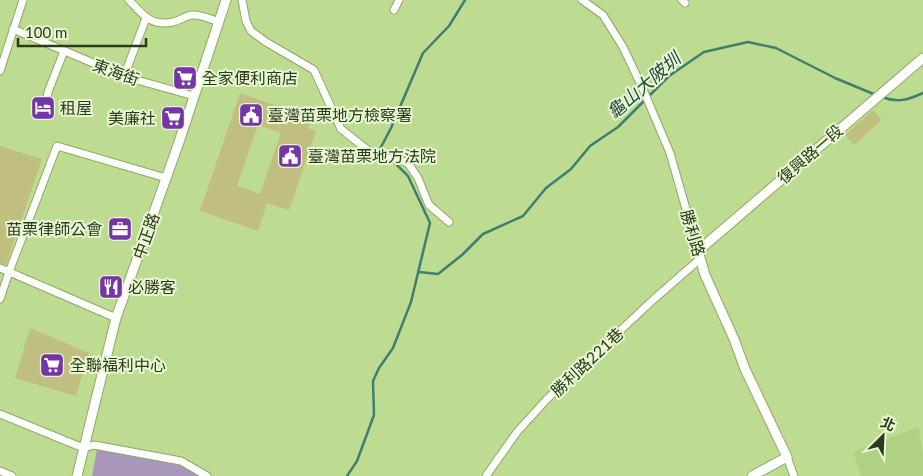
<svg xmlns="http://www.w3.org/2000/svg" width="923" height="476" font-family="Lato,'Noto Sans TC',sans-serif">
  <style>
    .built { fill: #b0d181 }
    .green { fill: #a897ba }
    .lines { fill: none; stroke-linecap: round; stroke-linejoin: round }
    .stream { stroke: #3f7f70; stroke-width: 2.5 }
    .building { fill: #c1bf7f; fill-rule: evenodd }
    .minor-casing { stroke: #8daa62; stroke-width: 9 }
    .tertiary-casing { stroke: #8daa62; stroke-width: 11 }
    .minor { stroke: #fff; stroke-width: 7 }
    .tertiary { stroke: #fff; stroke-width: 9 }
    .labels { text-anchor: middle; stroke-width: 4; stroke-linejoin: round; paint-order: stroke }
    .street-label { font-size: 16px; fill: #2d391b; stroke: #e7f7d2 }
    .poi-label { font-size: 16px; fill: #2d391b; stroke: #e7f7d2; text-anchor: start }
    .water-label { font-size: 18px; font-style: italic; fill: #234b47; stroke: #e7f7d2 }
  </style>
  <rect width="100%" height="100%" fill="#bddc92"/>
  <path class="built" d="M 918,427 L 923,454 L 923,476 L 861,476 L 853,452 Z"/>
  <path class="green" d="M 97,450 L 172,460 L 204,476 L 92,476 Z"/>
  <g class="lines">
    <path class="stream" d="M 882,97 C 897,103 908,100 923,93
      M 387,156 L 380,149 L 391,128 L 423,53 L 449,26 L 465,0
      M 419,272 L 438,274 L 462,255 L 483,234 L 523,216 L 546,188 L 571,169 L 590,146 L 618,127 L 669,76 L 704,52 L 748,42 L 776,48 L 835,78 L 876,95
      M 347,476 L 357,461 L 374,415 L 373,381 L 379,368 L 393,348 L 411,302 L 430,223 L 408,176 L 393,161"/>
  </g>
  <path class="building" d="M 240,93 L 311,118 L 308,128 L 316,131 L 289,210 L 267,203 L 258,231 L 200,211 ZM 258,125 L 281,133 L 260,194 L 237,186 Z
    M 873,110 L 882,120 L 854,145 L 845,135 Z
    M 0,146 L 42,159 L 6,265 L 0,263 Z
    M 30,328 L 89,353 L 76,396 L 15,378 Z"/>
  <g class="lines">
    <defs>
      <path id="minor" d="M 129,0 C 142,14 151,27 173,22 C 179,21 185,16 192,15 C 201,14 210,19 219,22
        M 242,0 L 246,21 L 251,31 L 266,42 L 314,70 L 341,129 L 374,155 L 382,158 L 397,159 L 408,163 L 418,178 L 429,205 L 449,222
        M 582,0 L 603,15 L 623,47 L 642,87 L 670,153 L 698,251
        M 682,0 L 685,3
        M 394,10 L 399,0
        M 13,29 L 126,77 L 194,96
        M 0,71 L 23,0
        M 126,77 L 126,71 L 146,18
        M 45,109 L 48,92 L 64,51
        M 0,268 L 116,318
        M 0,299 L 9,272 L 57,146 L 166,178
        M 0,414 L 76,445 L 84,448 L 94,445 L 181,461 L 207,476
        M 787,457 L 794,476
        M 0,471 L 12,476
        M 486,476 L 517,432 L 547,399 L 654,299 L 700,259"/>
      <path id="tertiary" d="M 77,476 L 116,318 L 178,145 L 226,0
        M 752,476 L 787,457 L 745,369 L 734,339 L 705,275 L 698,251 L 923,58"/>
    </defs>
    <use href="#minor" class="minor-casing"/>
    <use href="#tertiary" class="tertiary-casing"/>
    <use href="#minor" class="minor"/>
    <use href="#tertiary" class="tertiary"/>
  </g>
  <defs>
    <symbol id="supermarket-square" viewBox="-11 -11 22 22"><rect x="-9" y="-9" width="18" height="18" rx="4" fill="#7634a9" stroke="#e7f7d2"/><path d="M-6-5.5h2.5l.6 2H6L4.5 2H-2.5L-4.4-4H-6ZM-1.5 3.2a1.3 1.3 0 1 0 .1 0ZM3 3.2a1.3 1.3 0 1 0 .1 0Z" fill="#fff"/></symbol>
    <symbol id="hotel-square" viewBox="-11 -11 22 22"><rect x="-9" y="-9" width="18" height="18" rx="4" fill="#7634a9" stroke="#e7f7d2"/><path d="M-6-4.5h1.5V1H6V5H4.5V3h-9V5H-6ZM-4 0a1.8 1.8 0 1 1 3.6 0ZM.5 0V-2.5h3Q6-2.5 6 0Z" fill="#fff"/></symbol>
    <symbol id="civic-square" viewBox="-11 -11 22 22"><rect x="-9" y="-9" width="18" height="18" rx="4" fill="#7634a9" stroke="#e7f7d2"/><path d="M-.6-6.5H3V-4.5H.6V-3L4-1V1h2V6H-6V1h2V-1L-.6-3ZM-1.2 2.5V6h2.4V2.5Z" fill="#fff"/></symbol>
    <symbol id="office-square" viewBox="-11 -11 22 22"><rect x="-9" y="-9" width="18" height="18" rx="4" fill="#7634a9" stroke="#e7f7d2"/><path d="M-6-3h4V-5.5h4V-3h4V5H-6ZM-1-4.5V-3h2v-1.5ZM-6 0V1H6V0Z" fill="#fff"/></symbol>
    <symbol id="restaurant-square" viewBox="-11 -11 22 22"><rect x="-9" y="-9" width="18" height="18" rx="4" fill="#7634a9" stroke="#e7f7d2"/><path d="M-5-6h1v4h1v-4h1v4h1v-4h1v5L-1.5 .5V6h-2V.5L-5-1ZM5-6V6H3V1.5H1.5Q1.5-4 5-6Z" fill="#fff"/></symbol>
  </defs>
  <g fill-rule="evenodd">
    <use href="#supermarket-square" x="171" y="64" width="28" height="28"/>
    <use href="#hotel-square" x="29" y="94" width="28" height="28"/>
    <use href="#civic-square" x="237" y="101" width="28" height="28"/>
    <use href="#supermarket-square" x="159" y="104" width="28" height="28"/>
    <use href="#civic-square" x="276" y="142" width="28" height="28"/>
    <use href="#office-square" x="106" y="215" width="28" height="28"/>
    <use href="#restaurant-square" x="97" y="273" width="28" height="28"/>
    <use href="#supermarket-square" x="38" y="351" width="28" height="28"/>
  </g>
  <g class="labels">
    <g class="street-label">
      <text transform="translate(116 72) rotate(20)" y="6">東海街</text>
      <text transform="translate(810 154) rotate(-41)" y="6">復興路一段</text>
      <text transform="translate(693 233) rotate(74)" y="6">勝利路</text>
      <text transform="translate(146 236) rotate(-70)" y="6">中正路</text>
      <text transform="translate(587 362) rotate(-43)" y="6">勝利路221巷</text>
    </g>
    <g class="poi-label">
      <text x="202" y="84">全家便利商店</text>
      <text x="60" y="114">租屋</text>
      <text x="268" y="121">臺灣苗栗地方檢察署</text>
      <text x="156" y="124" text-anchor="end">美廉社</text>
      <text x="308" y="162">臺灣苗栗地方法院</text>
      <text x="102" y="235" text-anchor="end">苗栗律師公會</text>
      <text x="128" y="293">必勝客</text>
      <text x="70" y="371">全聯福利中心</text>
    </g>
    <g class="water-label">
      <text transform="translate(644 86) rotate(-41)" y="6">龜山大陂圳</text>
    </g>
  </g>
  <g transform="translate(883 436) rotate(24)" stroke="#e7f7d2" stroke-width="4" paint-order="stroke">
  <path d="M0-4L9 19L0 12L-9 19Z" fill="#2d391b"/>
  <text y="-8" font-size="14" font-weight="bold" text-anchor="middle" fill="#2d391b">北</text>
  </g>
  <path d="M18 38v8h128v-8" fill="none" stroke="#2d391b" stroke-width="2.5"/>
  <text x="25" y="38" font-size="15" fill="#2d391b" stroke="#e7f7d2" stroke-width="4" paint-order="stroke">100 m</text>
</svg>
